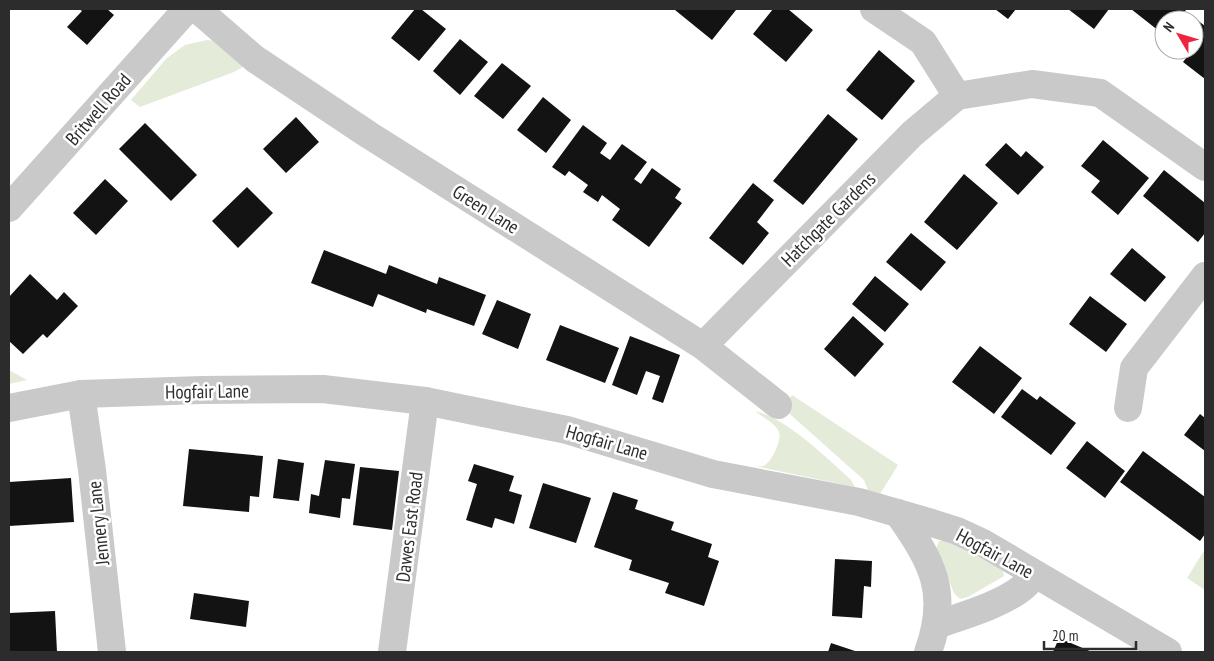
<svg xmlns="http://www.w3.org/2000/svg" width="1214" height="661" font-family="'PT Sans Narrow',sans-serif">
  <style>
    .green { fill: #e4ebd9 }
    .building { fill: #131313 }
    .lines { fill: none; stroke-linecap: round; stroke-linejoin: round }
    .minor { stroke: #c9c9c9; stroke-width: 28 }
    .tertiary { stroke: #c9c9c9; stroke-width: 28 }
    .labels { text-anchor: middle; stroke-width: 5; stroke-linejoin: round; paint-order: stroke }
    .street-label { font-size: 19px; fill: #2c2c2c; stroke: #fff }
  </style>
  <rect width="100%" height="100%" fill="#fff"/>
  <path class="green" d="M 207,40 L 227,42 L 250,63 L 234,72 L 140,107 L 131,100 L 166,59 L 185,45 Z
    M 9,370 L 27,380 L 9,384 Z
    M 792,395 L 898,465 L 880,494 L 868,490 L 864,480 L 783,408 Z
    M 755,411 C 786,418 827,458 851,480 L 855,487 L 755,466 C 758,466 761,467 763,466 C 771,464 782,440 779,432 C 776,424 761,416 755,411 Z
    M 939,541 L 945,541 L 984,559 L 1003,571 L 1004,576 L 968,597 L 960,599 L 954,593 L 936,549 Z
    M 1205,549 L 1205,590 L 1187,578 Z"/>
  <path class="building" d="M 79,9 L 107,9 L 114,15 L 87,45 L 67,27 L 82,11 Z
    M 415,9 L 421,9 L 446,29 L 419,61 L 391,38 Z
    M 676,9 L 735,9 L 736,10 L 712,40 L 675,10 Z
    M 773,9 L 788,9 L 813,30 L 786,62 L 753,34 Z
    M 995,9 L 1016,9 L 1008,19 Z
    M 1068,9 L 1109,9 L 1094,29 Z
    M 1131,9 L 1185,9 L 1186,10 L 1177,20 L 1164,20 L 1164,35 Z
    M 1192,16 L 1205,26 L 1205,79 L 1183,62 L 1190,53 L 1185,50 L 1194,50 L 1194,20 L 1189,20 Z
    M 460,39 L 488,62 L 460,95 L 433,71 Z
    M 879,50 L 915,81 L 882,120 L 846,90 Z
    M 502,63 L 531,86 L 503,119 L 474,96 Z
    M 543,97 L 571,120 L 546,153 L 517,130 Z
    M 828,114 L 858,139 L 803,205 L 773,181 Z
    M 296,117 L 319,142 L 286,173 L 263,149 Z
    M 145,123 L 197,175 L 171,201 L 119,149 Z
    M 583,125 L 607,143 L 600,153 L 610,160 L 622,144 L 647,162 L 634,179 L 641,184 L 652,168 L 681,189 L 675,198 L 682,203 L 649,247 L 612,220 L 620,209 L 602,195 L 598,202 L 583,192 L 588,185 L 569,171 L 565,176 L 552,167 Z
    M 1103,140 L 1149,178 L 1118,215 L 1091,192 L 1100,181 L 1081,166 Z
    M 1006,143 L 1021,157 L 1026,151 L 1044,167 L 1018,195 L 985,165 Z
    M 1164,170 L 1205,203 L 1205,233 L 1198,242 L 1143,196 Z
    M 964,174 L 998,203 L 957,250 L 924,222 Z
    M 105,179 L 128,201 L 96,235 L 73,213 Z
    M 753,183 L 774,200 L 757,222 L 769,233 L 743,265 L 709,238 Z
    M 247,187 L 273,213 L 238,248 L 212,221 Z
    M 911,233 L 946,262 L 921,291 L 886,262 Z
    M 1132,248 L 1166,277 L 1145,302 L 1110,274 Z
    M 324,250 L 386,274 L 389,265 L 437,284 L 439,277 L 486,295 L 474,326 L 427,309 L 426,313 L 378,294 L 373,307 L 311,283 Z
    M 30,274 L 57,300 L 64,292 L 78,306 L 47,338 L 43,334 L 23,354 L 9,341 L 9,297 Z
    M 875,276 L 909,304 L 885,332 L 852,304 Z
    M 1090,296 L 1127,324 L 1106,352 L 1069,324 Z
    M 497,300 L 531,314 L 518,349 L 482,334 Z
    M 853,316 L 884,344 L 855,377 L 824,349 Z
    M 560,325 L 619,348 L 605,383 L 546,360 Z
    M 630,336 L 680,355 L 663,403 L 652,399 L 660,376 L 646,371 L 637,395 L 612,385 Z
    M 980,346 L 1022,378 L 994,414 L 952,382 Z
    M 1022,389 L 1037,400 L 1040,396 L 1076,423 L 1051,455 L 1001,417 Z
    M 1200,414 L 1205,418 L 1205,451 L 1184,435 Z
    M 1087,441 L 1125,471 L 1105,498 L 1066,468 Z
    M 189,449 L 263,456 L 259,497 L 250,496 L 249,512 L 183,506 Z
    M 1143,451 L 1205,497 L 1205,534 L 1200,541 L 1120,482 Z
    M 278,459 L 304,463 L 299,501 L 273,498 Z
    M 325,460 L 355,464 L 350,499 L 342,498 L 340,518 L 309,513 L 311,494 L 319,496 Z
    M 474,464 L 514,476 L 509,491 L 522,495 L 514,524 L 495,518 L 492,528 L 466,520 L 477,484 L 468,481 Z
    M 360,467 L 399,471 L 392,530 L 353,525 Z
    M 71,478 L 74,522 L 9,526 L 9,482 Z
    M 543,483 L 591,498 L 576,543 L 529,528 Z
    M 613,492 L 638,500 L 635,509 L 674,522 L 671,530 L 712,544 L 708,557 L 719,561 L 704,606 L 665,593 L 669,583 L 629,570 L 632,560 L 594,547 Z
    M 835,559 L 872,561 L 871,587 L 864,586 L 862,618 L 832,616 Z
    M 194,593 L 249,601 L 246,627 L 190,619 Z
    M 55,611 L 57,652 L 9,652 L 9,613 Z
    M 1059,638 L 1092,652 L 1053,652 Z
    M 831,643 L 858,652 L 828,652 Z"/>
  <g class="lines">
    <path class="minor" d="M 197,9 L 255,59 L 369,135 L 703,346 L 778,405
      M 874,9 L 923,42 L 957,96
      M 703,346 L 912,134 L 957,96 L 1032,84 L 1100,93 L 1205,167
      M 81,394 L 92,470 L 112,652
      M 1128,408 L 1134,368 L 1205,276
      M 898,513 C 932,562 950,592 928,652
      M 936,625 C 962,616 1001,605 1022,588 C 1027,584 1031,579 1036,575
      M 392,652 L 425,401"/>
    <path class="tertiary" d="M 9,208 L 187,9
      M 9,408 L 81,394 L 202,390 L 323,389 L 425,401 L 567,430 L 713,474 L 859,502 L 932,523 L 957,531 L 983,543 L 1168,652"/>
  </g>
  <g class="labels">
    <g class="street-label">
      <text transform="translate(98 109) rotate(-49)" y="7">Britwell Road</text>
      <text transform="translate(486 209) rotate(32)" y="7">Green Lane</text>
      <text transform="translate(828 219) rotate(-45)" y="7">Hatchgate Gardens</text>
      <text transform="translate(207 391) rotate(-1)" y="7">Hogfair Lane</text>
      <text transform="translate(607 442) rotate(16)" y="7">Hogfair Lane</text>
      <text transform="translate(98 523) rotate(-96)" y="7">Jennery Lane</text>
      <text transform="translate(409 527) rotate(-83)" y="7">Dawes East Road</text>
      <text transform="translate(995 553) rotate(28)" y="7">Hogfair Lane</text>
    </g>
  </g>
  <rect width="1214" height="661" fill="none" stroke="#2c2c2c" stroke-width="20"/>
  <g transform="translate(1179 35) rotate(308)"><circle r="24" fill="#ffffff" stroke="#ababab"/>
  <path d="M0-4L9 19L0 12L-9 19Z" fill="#ed2540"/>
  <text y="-8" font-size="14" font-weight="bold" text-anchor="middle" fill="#2c2c2c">N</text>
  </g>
  <path d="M1044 641v8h92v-8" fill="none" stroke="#2c2c2c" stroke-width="2.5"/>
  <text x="1052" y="641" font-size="15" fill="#2c2c2c" stroke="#ffffff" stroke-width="4" paint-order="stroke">20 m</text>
</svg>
